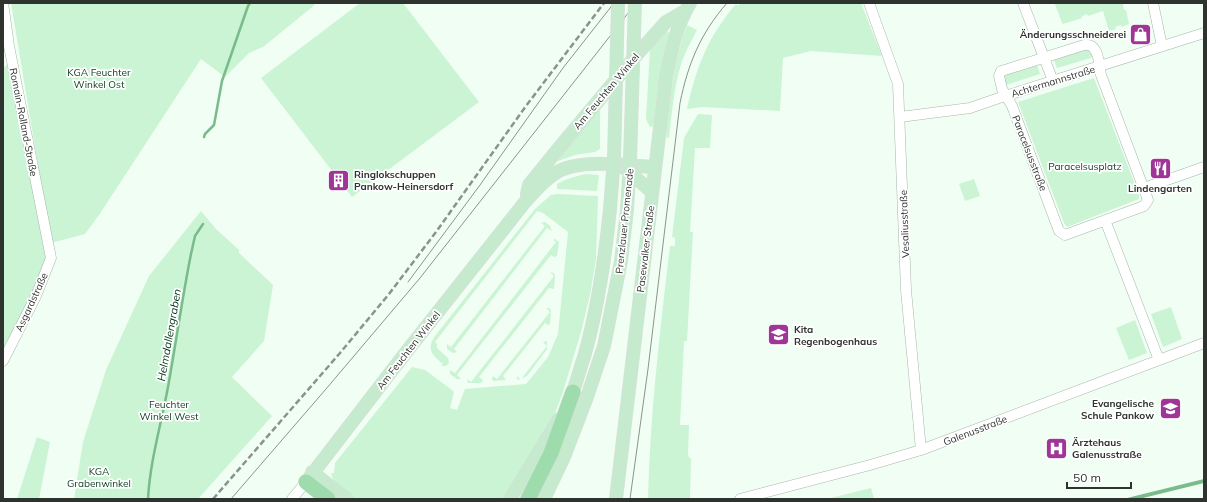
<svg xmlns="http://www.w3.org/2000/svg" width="1207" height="502" font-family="Mulish,sans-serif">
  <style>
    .green { fill: #caf4d3 }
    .water { fill: #79bb8a }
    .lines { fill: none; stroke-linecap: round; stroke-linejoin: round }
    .stream { stroke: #79bb8a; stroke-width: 2.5 }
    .minor-casing { stroke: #a9b6ac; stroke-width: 11 }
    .major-casing { stroke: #dedede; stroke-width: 14 }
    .highway-casing { stroke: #dedede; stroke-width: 16 }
    .minor { stroke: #fff; stroke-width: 10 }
    .major { stroke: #c5eace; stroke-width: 13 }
    .highway { stroke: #9edcad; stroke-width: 15 }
    .tram { stroke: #8b948c; stroke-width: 1 }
    .rail { stroke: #8b948c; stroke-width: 2.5; stroke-dasharray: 6 3; stroke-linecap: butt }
    .major-bridge-casing { stroke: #dedede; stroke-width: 14; stroke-linecap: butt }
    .major-bridge { stroke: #c5eace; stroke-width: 13 }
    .labels { text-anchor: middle; stroke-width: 3.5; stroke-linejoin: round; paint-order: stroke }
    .poi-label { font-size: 10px; font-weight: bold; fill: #2e332f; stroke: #fff; text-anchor: start }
    .park-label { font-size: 10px; fill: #063a1b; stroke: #fff }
    .street-label { font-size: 10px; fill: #2e332f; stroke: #fff }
    .water-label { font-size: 11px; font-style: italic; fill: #033718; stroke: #fff }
  </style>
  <rect width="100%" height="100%" fill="#f1fef3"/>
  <path class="green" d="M 11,3 L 316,3 L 311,8 L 263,47 L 249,53 L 225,77 L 201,59 L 99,215 L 85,234 L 51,243 Z
    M 360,3 L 403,3 L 479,102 L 352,197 L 261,78 Z
    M 740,3 L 861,3 L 882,56 L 811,51 L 783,58 L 780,111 L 702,107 L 687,109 C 697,66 707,38 736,4 L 738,6 Z
    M 1056,3 L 1124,3 L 1123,5 L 1124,10 L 1126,10 L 1129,24 L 1121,27 L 1121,25 L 1115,27 L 1116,29 L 1109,31 L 1103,11 L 1088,16 L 1087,14 L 1082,16 L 1082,18 L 1063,24 L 1062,23 L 1055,4 Z
    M 687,25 L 697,30 C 692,40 686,50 682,61 C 674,86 672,112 669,138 L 666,137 C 670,99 673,61 687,25 Z
    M 667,30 L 669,33 C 661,62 657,92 654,122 L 652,127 L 650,127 L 646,119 L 650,49 Z
    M 1081,47 L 1091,50 L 1092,56 L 1091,58 L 1057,68 L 1053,58 Z
    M 1036,62 L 1040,74 L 1006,85 L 1004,75 Z
    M 7,64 L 45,238 L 46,257 L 32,294 L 3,351 L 3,69 Z
    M 1094,78 L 1139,195 L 1139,199 L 1067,227 L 1064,223 L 1018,102 Z
    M 598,110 L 600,111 L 600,149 L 595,152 L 575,155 L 558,161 L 558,158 Z
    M 698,114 L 712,115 L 710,148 L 695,148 L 690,232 L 693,232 L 687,341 L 684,341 L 680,425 L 689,425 L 688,456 L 691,459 L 690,499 L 648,499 C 650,414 660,330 670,246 L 675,246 L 675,238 L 672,237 L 684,138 Z
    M 586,174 L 599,175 L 597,191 L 557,189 L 557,184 C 566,179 575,176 586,174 Z
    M 974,179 L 980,196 L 965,201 L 959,184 Z
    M 557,194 L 598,196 L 596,259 L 590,295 L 581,332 L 563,392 L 553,419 L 519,476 L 503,499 L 355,499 C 346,492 333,485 331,473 L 334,473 L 335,463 L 412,367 L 425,370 L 452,390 L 454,392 L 450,408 L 457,410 L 465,389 L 526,384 L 548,357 L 558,334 L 568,232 L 543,213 L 537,211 L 435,342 L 437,344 L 437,348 L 448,358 L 449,363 L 446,366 L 441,366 L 443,364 C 432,355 426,349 435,336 L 535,209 L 551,195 Z
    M 201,211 L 216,229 L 239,250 L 239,253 L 273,285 L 264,341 L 232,377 L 272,416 L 198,499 L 74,499 L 83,442 L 106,370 L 149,276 Z
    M 545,222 L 550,226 L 552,231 L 547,228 L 454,349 L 457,352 L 453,353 L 447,349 L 447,344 L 451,347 L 545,226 L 541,223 Z
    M 555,239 L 559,242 L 557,256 L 554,257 L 551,255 L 457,375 L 461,379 L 457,379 L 450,374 L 450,370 L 455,373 L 556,242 L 553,240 Z
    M 550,272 L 554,273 L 555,275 L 554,289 L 549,288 L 479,377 L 483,380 L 481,383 L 468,383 L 467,379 L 471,382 L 554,276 Z
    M 1171,307 L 1182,339 L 1163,347 L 1151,314 Z
    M 546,308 L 549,308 L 551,310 L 550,324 L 548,325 L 545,323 L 503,376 L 506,380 L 493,381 L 492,379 L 493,376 L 497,379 L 550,312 Z
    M 1135,320 L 1147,353 L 1129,360 L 1116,328 Z
    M 547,341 L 547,349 L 527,376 L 518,380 L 517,379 L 517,376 L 520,379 L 522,378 L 547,346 L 543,342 Z
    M 37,437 L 50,442 L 39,499 L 17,499 Z
    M 871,488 L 874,499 L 827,499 Z"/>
  <path class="water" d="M 1204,479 L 1204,483 L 1139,499 L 1123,499 Z"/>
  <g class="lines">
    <path class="stream" d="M 204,137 L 205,134 L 214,125 L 222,81 L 248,6 L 250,3
      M 148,499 C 150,461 161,425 168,387 C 176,343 182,299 191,254 L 195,236 L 203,224"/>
    <defs>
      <path id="minor" d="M 869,3 L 898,84 L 906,290 L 921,450
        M 1023,3 L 1053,81
        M 1153,3 L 1162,46
        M 1084,45 C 1099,42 1099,65 1101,75 L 1148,200 L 1144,206 L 1065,235 L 1059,231 L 1012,106 L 1002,89 L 999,76 L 1001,71 L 1008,69 Z
        M 900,117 L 970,108 L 999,98 L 1204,33
        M 1144,188 L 1204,167
        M 1105,220 L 1159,360
        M 3,361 L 36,296 L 51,258 L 9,46 L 3,3
        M 292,499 L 306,482
        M 740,499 L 870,465 L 921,450 L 1204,343"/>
      <path id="major" d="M 622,166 L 652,192
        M 527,194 L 529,185 L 554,154 L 639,52 L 666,22 L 685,11
        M 569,400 C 576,387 579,371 584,357 C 598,308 605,259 610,209
        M 312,472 L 347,499
        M 306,482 L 407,351 L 525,202 C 534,192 543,181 554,174 C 577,157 628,166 654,167
        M 510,499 L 559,419
        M 544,499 L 564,457 L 587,397 L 604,346 L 621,261 L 627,210
        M 616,499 L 666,77 C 671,51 676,26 690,3"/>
      <path id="highway" d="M 306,482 L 328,499
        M 528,499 L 551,453 L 573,392"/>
    </defs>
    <use href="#minor" class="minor-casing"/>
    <use href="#major" class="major-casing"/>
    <use href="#highway" class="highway-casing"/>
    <use href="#minor" class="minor"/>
    <use href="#major" class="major"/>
    <use href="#highway" class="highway"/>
    <path class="tram" d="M 408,282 L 480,185 L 563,68 L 614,3
      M 231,499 L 326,389 L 420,278 L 636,3
      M 630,499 L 648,369 L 680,103 C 688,64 700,34 727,3"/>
    <path class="rail" d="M 213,499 L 340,353 L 389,294 L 436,232 L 526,106 L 604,3"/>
    <defs>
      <path id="major-bridge" d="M 610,209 L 614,158 L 618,3
        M 627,210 L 630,159 L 635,3"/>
    </defs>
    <use href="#major-bridge" class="major-bridge-casing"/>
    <use href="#major-bridge" class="major-bridge"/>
  </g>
  <defs>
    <symbol id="shop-square" viewBox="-11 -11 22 22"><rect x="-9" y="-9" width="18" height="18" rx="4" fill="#9f3596" stroke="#fff"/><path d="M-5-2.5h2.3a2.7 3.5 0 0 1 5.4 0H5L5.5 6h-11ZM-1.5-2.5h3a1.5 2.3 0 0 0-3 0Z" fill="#fff"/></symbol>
    <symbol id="restaurant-square" viewBox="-11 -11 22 22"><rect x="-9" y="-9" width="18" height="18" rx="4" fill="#9f3596" stroke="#fff"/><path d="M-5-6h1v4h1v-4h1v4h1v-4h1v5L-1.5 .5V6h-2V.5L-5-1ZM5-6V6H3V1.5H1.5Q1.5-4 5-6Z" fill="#fff"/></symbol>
    <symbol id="building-square" viewBox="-11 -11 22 22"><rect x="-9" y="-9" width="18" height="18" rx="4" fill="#9f3596" stroke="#fff"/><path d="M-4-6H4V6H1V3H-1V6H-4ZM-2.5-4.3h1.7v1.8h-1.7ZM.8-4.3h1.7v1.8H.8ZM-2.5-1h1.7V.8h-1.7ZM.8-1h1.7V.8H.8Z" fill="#fff"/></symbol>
    <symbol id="school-square" viewBox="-11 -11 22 22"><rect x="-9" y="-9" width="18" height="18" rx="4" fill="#9f3596" stroke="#fff"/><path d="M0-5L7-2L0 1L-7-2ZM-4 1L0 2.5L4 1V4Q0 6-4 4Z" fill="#fff"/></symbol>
    <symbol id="hospital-square" viewBox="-11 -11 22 22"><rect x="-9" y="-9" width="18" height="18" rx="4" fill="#9f3596" stroke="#fff"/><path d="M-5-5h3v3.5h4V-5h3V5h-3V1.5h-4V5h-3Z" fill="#fff"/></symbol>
  </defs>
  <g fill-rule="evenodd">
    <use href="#shop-square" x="1128" y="22" width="25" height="25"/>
    <use href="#restaurant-square" x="1148" y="156" width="25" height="25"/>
    <use href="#building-square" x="326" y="168" width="25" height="25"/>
    <use href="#school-square" x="766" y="322" width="25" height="25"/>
    <use href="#school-square" x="1158" y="396" width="25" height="25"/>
    <use href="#hospital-square" x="1044" y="436" width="25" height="25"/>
  </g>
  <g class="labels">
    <g class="poi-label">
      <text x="1126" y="38" text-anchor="end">Änderungsschneiderei</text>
      <text x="354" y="178">Ringlokschuppen<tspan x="354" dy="12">Pankow-Heinersdorf</tspan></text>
      <text x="1160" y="192" text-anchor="middle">Lindengarten</text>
      <text x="794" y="333">Kita<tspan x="794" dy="12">Regenbogenhaus</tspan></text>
      <text x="1154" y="407" text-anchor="end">Evangelische<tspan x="1154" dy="12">Schule Pankow</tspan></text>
      <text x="1072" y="446">Ärztehaus<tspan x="1072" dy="12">Galenusstraße</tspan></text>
    </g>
    <g class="park-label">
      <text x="99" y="76">KGA Feuchter<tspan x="99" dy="12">Winkel Ost</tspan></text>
      <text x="1085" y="170">Paracelsusplatz</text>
      <text x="169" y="408">Feuchter<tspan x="169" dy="12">Winkel West</tspan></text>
      <text x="99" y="475">KGA<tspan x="99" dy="12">Grabenwinkel</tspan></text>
    </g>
    <g class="street-label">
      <text transform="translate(1053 81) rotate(-17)" y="4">Achtermannstraße</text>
      <text transform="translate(606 91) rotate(-50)" y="4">Am Feuchten Winkel</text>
      <text transform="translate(24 122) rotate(79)" y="4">Romain-Rolland-Straße</text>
      <text transform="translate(1030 153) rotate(69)" y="4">Paracelsusstraße</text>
      <text transform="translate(624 221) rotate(-84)" y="4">Prenzlauer Promenade</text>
      <text transform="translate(904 224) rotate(-92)" y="4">Vesaliusstraße</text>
      <text transform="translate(645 249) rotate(-83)" y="4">Pasewalker Straße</text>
      <text transform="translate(31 302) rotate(-65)" y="4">Asgardstraße</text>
      <text transform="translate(408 350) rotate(-52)" y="4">Am Feuchten Winkel</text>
      <text transform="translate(975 430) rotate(-21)" y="4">Galenusstraße</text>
    </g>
    <g class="water-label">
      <text transform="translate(169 335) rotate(-80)" y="4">Helmdallengraben</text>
    </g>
  </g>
  <rect width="1207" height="502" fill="none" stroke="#2e332f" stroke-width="8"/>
  <path d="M1067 482v6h64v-6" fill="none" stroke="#2e332f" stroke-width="2"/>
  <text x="1073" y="482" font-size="12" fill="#2e332f" stroke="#ffffff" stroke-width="3" paint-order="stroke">50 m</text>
</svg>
